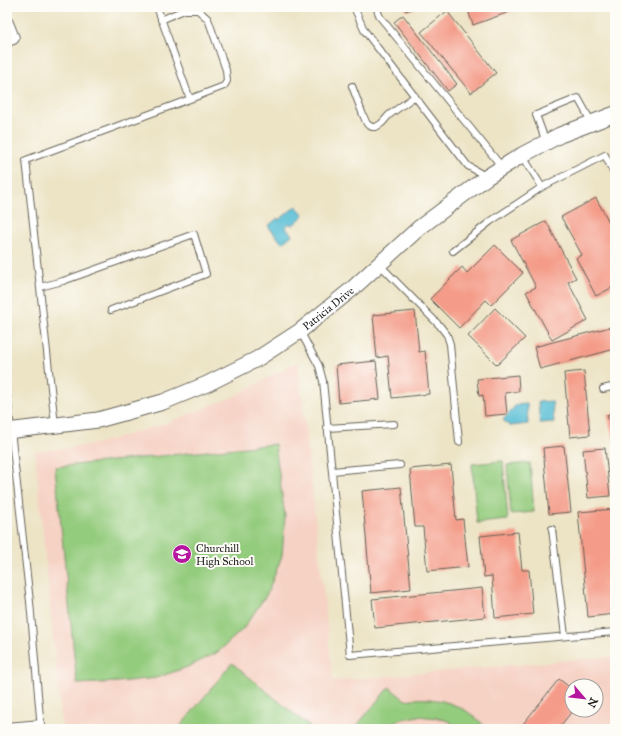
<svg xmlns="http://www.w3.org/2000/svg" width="622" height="736" font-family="'IM FELL Great Primer',serif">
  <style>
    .built { fill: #f6d2c4; fill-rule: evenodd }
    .green { fill: #94cc7e; stroke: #58744d }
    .water { fill: #57bed5; stroke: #3a6d78 }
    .building { fill: #f49c89 }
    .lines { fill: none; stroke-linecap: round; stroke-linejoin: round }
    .service-casing { stroke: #656258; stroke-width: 8 }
    .minor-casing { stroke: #656258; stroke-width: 14 }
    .tertiary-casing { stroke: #656258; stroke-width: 17 }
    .service { stroke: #fff; stroke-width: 6 }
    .minor { stroke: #fff; stroke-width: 12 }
    .tertiary { stroke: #fff; stroke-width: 15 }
    .labels { text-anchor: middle; stroke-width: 4; stroke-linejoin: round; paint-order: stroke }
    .street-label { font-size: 11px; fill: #1c1c1c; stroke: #fdfcf7 }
    .poi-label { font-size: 11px; fill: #1c1c1c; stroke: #fdfcf7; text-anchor: start }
  </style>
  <rect width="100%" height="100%" fill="#fdfcf7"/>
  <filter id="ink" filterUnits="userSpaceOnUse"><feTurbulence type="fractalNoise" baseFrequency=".025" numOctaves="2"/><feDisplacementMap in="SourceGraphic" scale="8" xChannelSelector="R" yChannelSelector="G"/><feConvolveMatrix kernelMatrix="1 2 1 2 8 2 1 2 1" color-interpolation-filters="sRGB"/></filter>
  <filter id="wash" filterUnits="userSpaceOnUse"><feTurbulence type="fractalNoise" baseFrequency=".012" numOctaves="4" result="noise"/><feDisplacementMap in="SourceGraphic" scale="16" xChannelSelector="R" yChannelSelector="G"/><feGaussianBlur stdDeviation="0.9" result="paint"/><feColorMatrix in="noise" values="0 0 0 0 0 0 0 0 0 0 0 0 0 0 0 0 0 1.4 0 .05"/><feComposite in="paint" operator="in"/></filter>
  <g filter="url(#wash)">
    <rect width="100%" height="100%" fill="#ede4c6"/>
    <path class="built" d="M 298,361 L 333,681 L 615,656 L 615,729 L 62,729 L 35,452 L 96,444 L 167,423 L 237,395 ZM 572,686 L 596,686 L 596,710 L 572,710 Z"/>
    <path class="green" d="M 275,444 L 285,517 L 282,556 L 267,594 L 243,629 L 218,652 L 190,666 L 156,678 L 118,682 L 77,684 L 55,467 Z
      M 503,461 L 508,520 L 477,523 L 472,464 Z
      M 530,463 L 534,512 L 511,514 L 507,465 Z
      M 232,663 L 310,727 L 308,729 L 178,729 Z
      M 389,687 L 405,700 C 436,695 466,704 487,729 L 460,729 L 448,721 L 438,718 L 418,716 L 398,720 L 383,729 L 354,729 Z"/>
    <path class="water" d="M 296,206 L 304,215 L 292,226 L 290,223 L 285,227 L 292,235 L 282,243 L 268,226 L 278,218 L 279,220 Z
      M 552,401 L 554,422 L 540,423 L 538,402 Z
      M 527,404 L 528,424 L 510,426 L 503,420 L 516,405 Z"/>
    <g id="blocks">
      <path class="building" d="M 404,7 L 417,7 L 406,11 Z
        M 467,7 L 523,7 L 473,25 Z
        M 447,11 L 496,73 L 471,93 L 421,32 Z
        M 403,15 L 457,84 L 448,91 L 394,22 Z
        M 596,198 L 615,233 L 615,246 L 611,248 L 615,254 L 615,286 L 596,296 L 576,258 L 582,255 L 561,217 Z
        M 546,221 L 576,278 L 568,282 L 588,320 L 552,340 L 526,292 L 536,287 L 511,240 Z
        M 495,245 L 523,273 L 491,305 L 486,300 L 459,328 L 430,299 L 462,267 L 467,273 Z
        M 495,308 L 525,338 L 497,365 L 468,336 Z
        M 415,311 L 419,352 L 425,351 L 429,394 L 392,398 L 388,356 L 377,358 L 373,315 Z
        M 614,326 L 615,349 L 540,369 L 534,347 Z
        M 376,361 L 380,399 L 339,403 L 336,365 Z
        M 584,371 L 590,435 L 570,437 L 564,373 Z
        M 518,375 L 519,391 L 505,393 L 507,414 L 485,416 L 483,395 L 479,396 L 477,379 Z
        M 615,413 L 615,442 L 614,442 L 607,415 Z
        M 564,446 L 571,512 L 549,514 L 543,448 Z
        M 605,448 L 610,496 L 588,498 L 583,450 Z
        M 451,465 L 456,520 L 463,519 L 468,567 L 427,571 L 423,527 L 415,527 L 410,469 Z
        M 7,486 L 12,503 L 7,505 Z
        M 401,487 L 411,589 L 371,593 L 362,491 Z
        M 615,509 L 615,614 L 588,617 L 578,512 Z
        M 518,532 L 522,570 L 529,570 L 533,614 L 495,618 L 492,576 L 484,577 L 480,536 Z
        M 482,588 L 485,617 L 375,628 L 372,599 Z
        M 7,671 L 8,671 L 10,697 L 7,698 Z
        M 559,679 L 572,689 L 572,710 L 573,710 L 558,729 L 519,729 Z"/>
    </g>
  </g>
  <g filter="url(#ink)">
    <use href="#blocks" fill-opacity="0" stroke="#656258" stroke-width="1"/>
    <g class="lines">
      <defs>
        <path id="service" d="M 354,7 L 364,30 L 468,166 L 487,177
          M 376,7 L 380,17 L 502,167
          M 161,20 L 184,10 L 198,10 L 208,19 L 226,70 L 227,81 L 224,86 L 190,99
          M 352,86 L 363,115 L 367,124 L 372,127 L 376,127 L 382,123 L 389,115 L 415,96
          M 546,142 L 536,115 L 578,98 L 592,123
          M 522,155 L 542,187
          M 453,251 L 491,221 L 542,187 L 605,155 L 615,176
          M 379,264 L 440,326 L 447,335 L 450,344 L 459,442
          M 40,287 L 63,281 L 194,234 L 206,274 L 111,310
          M 300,331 L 319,366 L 323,381 L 350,655 L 615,632
          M 603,389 L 615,386
          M 7,394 L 30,602 L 41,729
          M 55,425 L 26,160 L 190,99 L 157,7
          M 327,428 L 394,424
          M 332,471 L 400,465
          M 552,529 L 565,636
          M 7,726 L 41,723"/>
        <path id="minor" d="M 7,23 L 13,38 L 7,40"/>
        <g id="tertiary">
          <path id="s1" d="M 7,431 L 98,420 L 163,402 L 207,384 L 257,359 L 300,331 L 352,289 L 419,228 L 487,177 L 522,155 L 560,135 L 615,114"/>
        </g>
      </defs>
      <use href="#service" class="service-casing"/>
      <use href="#minor" class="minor-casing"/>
      <use href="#tertiary" class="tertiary-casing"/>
      <use href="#service" class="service"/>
      <use href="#minor" class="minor"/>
      <use href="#tertiary" class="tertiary"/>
    </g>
  </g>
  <defs>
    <symbol id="school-disc" viewBox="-11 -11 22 22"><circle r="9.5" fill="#b5179e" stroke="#fdfcf7"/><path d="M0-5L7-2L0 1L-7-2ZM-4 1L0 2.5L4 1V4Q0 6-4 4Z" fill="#fff"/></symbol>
  </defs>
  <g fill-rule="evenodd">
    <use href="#school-disc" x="171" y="543" width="22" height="22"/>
  </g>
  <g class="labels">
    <g class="street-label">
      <text dy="4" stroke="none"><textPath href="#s1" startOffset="350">Patricia Drive</textPath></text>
    </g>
    <g class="poi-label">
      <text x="196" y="552">Churchill<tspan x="196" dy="13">High School</tspan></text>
    </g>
  </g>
  <rect width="622" height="736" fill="none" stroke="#fdfcf7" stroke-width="24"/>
  <g transform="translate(584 698) rotate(118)"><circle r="19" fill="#fdfcf7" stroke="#a3a29f"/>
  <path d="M0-3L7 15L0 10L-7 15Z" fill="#b5179e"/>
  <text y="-6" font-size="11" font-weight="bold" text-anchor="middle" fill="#1c1c1c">N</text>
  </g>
</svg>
